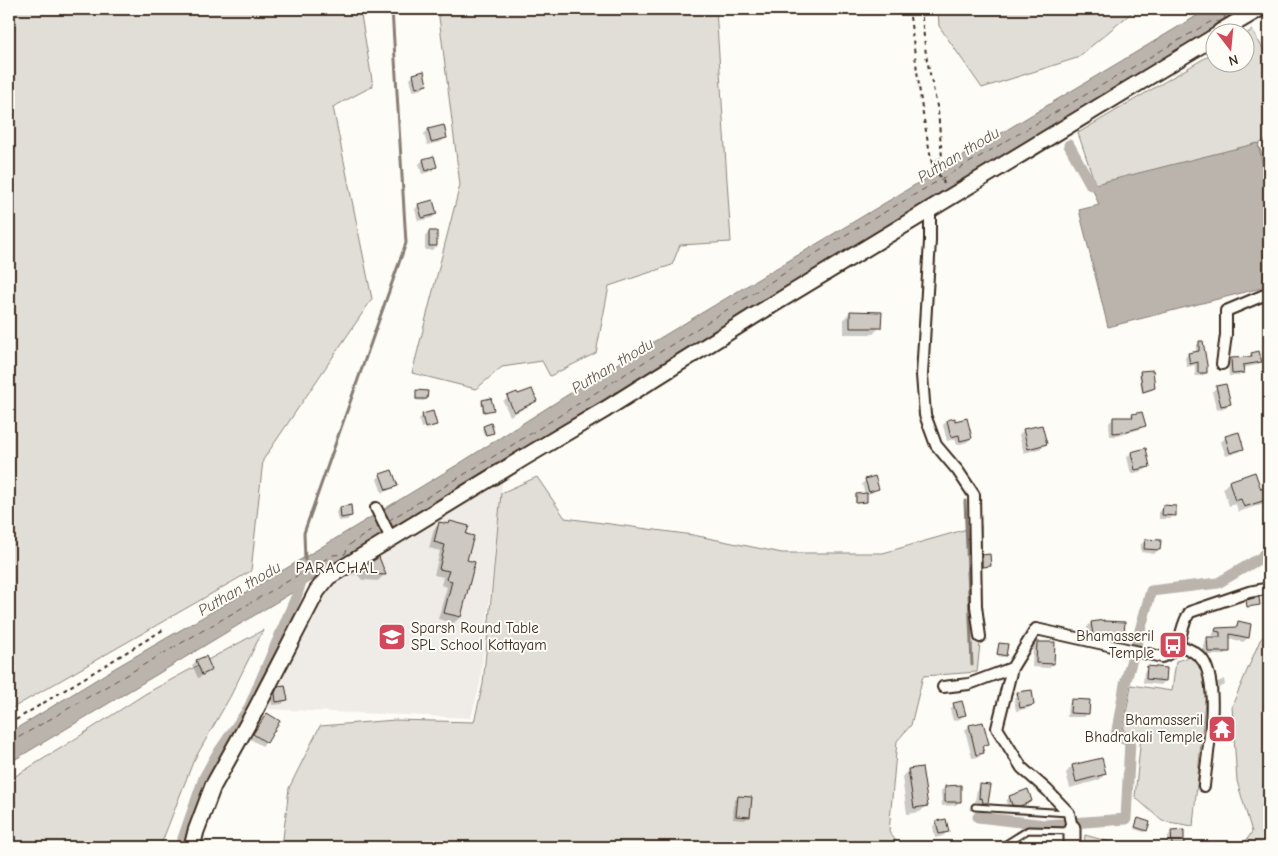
<svg xmlns="http://www.w3.org/2000/svg" width="1278" height="856" font-family="'Comic Neue',sans-serif">
  <style>
    .built { fill: #efece7 }
    .green { fill: #e1ded7; stroke: #8e847a }
    .water { fill: #bbb4ad; stroke: #887d74 }
    .shadow { fill: #0003 }
    .lines { fill: none; stroke-linecap: round; stroke-linejoin: round }
    .stream { stroke: #887d74; stroke-width: 3 }
    .canal { stroke: #bbb4ad; stroke-width: 11 }
    .ferry { stroke: #615349; stroke-width: 1; stroke-dasharray: 6 5; stroke-linecap: butt }
    .building { fill: #cdc8c2; stroke: #3b2a1e }
    .lane-casing { stroke: #3b2a1e; stroke-width: 9 }
    .street-casing { stroke: #3b2a1e; stroke-width: 14 }
    .secondary-casing { stroke: #3b2a1e; stroke-width: 19 }
    .path { stroke: #3b2a1e; stroke-width: 2; stroke-dasharray: 4 4; stroke-linecap: butt }
    .lane { stroke: #fdfcf7; stroke-width: 5 }
    .street { stroke: #fdfcf7; stroke-width: 10 }
    .secondary { stroke: #fdfcf7; stroke-width: 15 }
    .labels { text-anchor: middle; stroke-width: 4; stroke-linejoin: round; paint-order: stroke }
    .poi-label { font-size: 15px; fill: #3b2a1e; stroke: #fdfcf7; text-anchor: end }
    .water-label { font-size: 16px; font-style: italic; fill: #615349; stroke: #fdfcf7 }
    .neighbourhood-label { font-size: 16px; letter-spacing: 1px; fill: #3b2a1e; stroke: #fdfcf7 }
  </style>
  <rect width="100%" height="100%" fill="#fdfcf7"/>
  <filter id="ink" filterUnits="userSpaceOnUse"><feTurbulence type="fractalNoise" baseFrequency=".02" numOctaves="2"/><feDisplacementMap in="SourceGraphic" scale="10" xChannelSelector="R" yChannelSelector="G"/><feConvolveMatrix kernelMatrix="1 2 1 2 8 2 1 2 1" color-interpolation-filters="sRGB"/></filter>
  <g filter="url(#ink)">
    <path class="built" d="M 503,475 L 480,684 L 471,718 L 264,709 L 323,591 L 332,580 Z"/>
    <path class="green" d="M 9,9 L 360,9 L 373,86 L 333,107 L 372,299 L 263,460 L 251,571 L 9,710 Z
      M 438,9 L 716,9 L 731,242 L 680,245 L 672,265 L 609,286 L 596,353 L 550,376 L 542,361 L 502,367 L 476,389 L 412,373 L 460,185 Z
      M 938,9 L 1136,9 L 1077,58 L 982,88 L 939,26 Z
      M 1252,30 L 1269,59 L 1269,139 L 1258,144 L 1269,173 L 1269,202 L 1113,237 L 1078,133 L 1215,52 L 1216,62 L 1246,62 L 1246,34 Z
      M 537,477 L 565,518 L 693,535 L 782,553 L 883,553 L 981,525 L 982,625 L 977,672 L 923,676 L 911,725 L 897,741 L 889,832 L 901,847 L 282,847 L 289,788 L 320,726 L 395,720 L 474,722 L 483,684 L 501,493 Z
      M 1269,543 L 1269,566 L 1263,571 L 1259,552 Z
      M 263,630 L 230,697 L 193,762 L 160,847 L 9,847 L 9,780 L 61,748 L 145,694 Z
      M 1269,631 L 1269,847 L 1242,847 L 1252,832 L 1237,781 L 1232,706 L 1260,640 Z
      M 1193,656 L 1204,670 L 1206,692 L 1193,826 L 1162,821 L 1135,797 L 1141,736 L 1123,731 L 1131,685 L 1172,691 L 1176,661 Z
      M 1085,835 L 1128,847 L 1084,847 Z"/>
    <path class="water" d="M 1208,9 L 1255,9 L 166,669 L 9,763 L 9,733 L 115,668 L 272,577 L 457,465 L 610,368 Z
      M 1258,143 L 1269,195 L 1269,286 L 1108,327 L 1079,210 L 1099,205 L 1091,185 Z"/>
    <path class="shadow" d="M 414,75 L 426,85 L 422,89 L 413,91 L 410,79 Z
      M 428,130 L 445,138 L 441,142 L 427,145 L 424,134 Z
      M 423,160 L 436,167 L 432,171 L 422,174 L 419,164 Z
      M 419,205 L 436,214 L 432,218 L 418,221 L 415,209 Z
      M 429,232 L 436,246 L 432,250 L 425,250 L 425,236 Z
      M 850,312 L 879,328 L 873,334 L 844,334 L 844,319 Z
      M 1200,342 L 1206,373 L 1202,376 L 1195,376 L 1195,365 L 1187,367 L 1185,358 L 1188,354 L 1196,353 L 1196,346 Z
      M 1252,354 L 1261,361 L 1257,365 L 1242,368 L 1242,372 L 1239,376 L 1229,376 L 1228,363 L 1231,360 L 1249,357 Z
      M 1140,372 L 1154,388 L 1152,390 L 1142,393 L 1139,374 Z
      M 1225,385 L 1230,403 L 1226,407 L 1217,410 L 1212,392 L 1216,388 Z
      M 417,391 L 426,399 L 424,401 L 415,400 Z
      M 508,397 L 536,401 L 531,405 L 510,416 L 503,401 Z
      M 482,402 L 492,410 L 483,413 L 481,403 Z
      M 423,415 L 435,425 L 431,429 L 422,431 L 432,428 L 432,425 L 421,428 L 419,419 Z
      M 1133,416 L 1145,425 L 1140,429 L 1118,436 L 1110,436 L 1109,423 L 1113,419 L 1130,418 Z
      M 954,419 L 954,423 L 971,438 L 967,442 L 957,445 L 955,439 L 947,441 L 943,425 L 947,421 Z
      M 483,427 L 493,433 L 484,436 L 482,429 Z
      M 1023,431 L 1046,444 L 1042,448 L 1024,453 L 1019,435 Z
      M 1238,433 L 1243,448 L 1239,452 L 1226,456 L 1221,442 L 1225,438 Z
      M 1131,453 L 1149,466 L 1145,470 L 1131,474 L 1127,457 Z
      M 381,475 L 396,485 L 392,489 L 382,493 L 377,479 Z
      M 866,480 L 877,488 L 873,492 L 866,495 L 866,502 L 864,503 L 855,504 L 855,497 L 856,495 L 865,495 L 862,484 Z
      M 1229,482 L 1260,490 L 1269,488 L 1269,508 L 1265,509 L 1263,504 L 1238,512 L 1236,504 L 1229,506 L 1223,488 Z
      M 1163,507 L 1174,515 L 1170,519 L 1159,519 L 1159,511 Z
      M 340,508 L 351,516 L 347,520 L 338,521 L 336,512 Z
      M 451,522 L 465,535 L 460,617 L 454,623 L 438,619 L 447,587 L 441,585 L 443,577 L 434,575 L 440,551 L 429,548 L 434,529 L 440,523 L 448,525 Z
      M 1146,540 L 1158,550 L 1154,554 L 1141,552 L 1141,544 Z
      M 983,556 L 990,566 L 988,567 L 981,568 L 981,558 Z
      M 378,559 L 384,575 L 378,581 L 362,580 L 357,574 L 352,576 L 360,570 L 360,572 Z
      M 1239,622 L 1250,625 L 1248,638 L 1243,642 L 1229,638 L 1229,651 L 1224,655 L 1204,655 L 1204,642 L 1208,638 L 1220,638 L 1212,635 L 1216,629 L 1234,629 Z
      M 1091,623 L 1123,634 L 1119,638 L 1089,638 L 1087,627 Z
      M 1037,643 L 1053,664 L 1049,668 L 1032,667 L 1033,647 Z
      M 999,644 L 1005,655 L 1003,657 L 996,656 Z
      M 205,657 L 210,670 L 206,674 L 198,678 L 192,665 L 196,661 Z
      M 1148,668 L 1165,681 L 1161,685 L 1143,683 L 1144,672 Z
      M 1224,679 L 1225,685 L 1217,689 L 1216,683 Z
      M 279,687 L 286,700 L 282,704 L 272,705 L 271,698 Z
      M 1018,693 L 1033,704 L 1029,708 L 1016,711 L 1014,698 Z
      M 1072,701 L 1088,713 L 1084,717 L 1067,717 L 1068,705 Z
      M 954,705 L 964,715 L 960,719 L 953,721 L 950,709 Z
      M 267,714 L 266,742 L 262,746 L 250,739 Z
      M 969,726 L 987,744 L 982,749 L 983,752 L 979,757 L 972,758 L 965,730 Z
      M 1218,726 L 1228,733 L 1224,737 L 1213,738 L 1214,730 Z
      M 1072,766 L 1105,774 L 1099,780 L 1070,788 L 1066,773 Z
      M 908,770 L 926,806 L 920,812 L 907,814 L 902,777 Z
      M 981,785 L 987,803 L 983,807 L 979,807 L 978,802 L 975,802 L 977,789 Z
      M 945,787 L 960,801 L 956,805 L 942,806 L 941,791 Z
      M 738,797 L 749,816 L 745,820 L 733,819 L 734,801 Z
      M 1010,797 L 1030,801 L 1026,805 L 1015,809 L 1008,809 L 1006,801 Z
      M 1138,819 L 1146,830 L 1144,832 L 1134,829 Z
      M 937,822 L 947,832 L 943,836 L 935,838 L 933,826 Z
      M 1172,832 L 1183,844 L 1180,847 L 1168,847 L 1168,836 Z"/>
    <g class="lines">
      <path class="stream" d="M 965,501 L 972,665
        M 305,560 L 304,533 L 406,243 L 392,9"/>
      <path class="canal" d="M 1069,145 L 1091,185
        M 978,817 L 1045,825 L 1126,819 L 1130,741 L 1116,736 L 1125,684 L 1151,591 L 1218,583 L 1269,553
        M 180,847 L 204,778 L 216,756 L 249,708 L 297,595 L 303,575"/>
      <path class="ferry" d="M 388,521 L 540,428 L 837,240 L 1210,22 L 1223,22 L 1226,11 L 1230,9
        M 9,743 L 333,555 L 345,554 L 349,545 L 380,525"/>
    </g>
    <path class="building" d="M 424,71 L 427,85 L 416,88 L 413,74 Z
      M 444,125 L 447,138 L 431,142 L 428,129 Z
      M 434,156 L 437,167 L 426,171 L 423,159 Z
      M 433,200 L 437,214 L 422,218 L 418,204 Z
      M 429,231 L 437,231 L 437,246 L 429,246 Z
      M 850,311 L 882,312 L 881,328 L 850,328 Z
      M 1199,341 L 1203,341 L 1207,365 L 1207,373 L 1198,373 L 1198,362 L 1190,364 L 1188,353 L 1199,351 Z
      M 1259,351 L 1262,362 L 1243,365 L 1244,373 L 1232,374 L 1231,358 L 1252,357 L 1251,353 Z
      M 1153,370 L 1155,388 L 1143,392 L 1140,371 Z
      M 1226,384 L 1231,404 L 1221,406 L 1216,386 Z
      M 532,389 L 537,401 L 514,412 L 507,396 L 517,392 L 518,394 Z
      M 416,390 L 428,391 L 427,399 L 416,399 Z
      M 491,398 L 494,410 L 484,412 L 482,400 Z
      M 433,411 L 437,425 L 425,428 L 422,414 Z
      M 1142,412 L 1146,426 L 1123,432 L 1113,433 L 1113,417 L 1133,417 L 1132,414 Z
      M 955,418 L 955,421 L 967,418 L 972,438 L 960,441 L 959,435 L 951,437 L 947,420 Z
      M 491,423 L 494,433 L 486,435 L 483,426 Z
      M 1042,425 L 1047,444 L 1028,449 L 1023,429 Z
      M 1239,432 L 1244,449 L 1230,453 L 1225,436 Z
      M 1146,448 L 1150,467 L 1135,470 L 1131,452 Z
      M 392,470 L 398,486 L 386,490 L 380,474 Z
      M 1255,472 L 1261,489 L 1269,487 L 1269,499 L 1244,507 L 1241,499 L 1235,501 L 1229,481 Z
      M 875,476 L 879,489 L 869,492 L 865,479 Z
      M 867,493 L 867,502 L 856,503 L 856,494 Z
      M 351,505 L 352,516 L 341,518 L 340,507 Z
      M 1163,505 L 1176,506 L 1176,516 L 1162,515 Z
      M 450,521 L 469,526 L 466,534 L 474,536 L 467,560 L 475,562 L 461,617 L 444,613 L 452,581 L 446,579 L 449,571 L 439,569 L 445,545 L 434,542 L 439,522 L 449,524 Z
      M 1145,539 L 1161,540 L 1160,550 L 1144,549 Z
      M 990,554 L 991,566 L 982,567 L 982,555 Z
      M 379,557 L 386,575 L 368,574 L 363,568 Z
      M 1259,597 L 1260,605 L 1247,607 L 1246,600 Z
      M 1104,620 L 1104,621 L 1125,622 L 1124,634 L 1093,635 L 1091,622 Z
      M 1238,621 L 1251,624 L 1249,638 L 1230,634 L 1230,652 L 1208,652 L 1207,637 L 1220,637 L 1220,632 L 1215,631 L 1216,628 L 1237,627 Z
      M 1037,642 L 1055,642 L 1054,664 L 1036,663 Z
      M 999,643 L 1008,644 L 1006,656 L 997,654 Z
      M 206,656 L 212,670 L 202,675 L 196,660 Z
      M 1147,666 L 1167,668 L 1166,681 L 1146,679 Z
      M 285,685 L 288,700 L 276,702 L 275,693 L 278,686 Z
      M 1032,690 L 1034,705 L 1020,708 L 1017,692 Z
      M 1071,699 L 1090,700 L 1089,714 L 1070,713 Z
      M 962,701 L 966,715 L 957,717 L 953,703 Z
      M 267,713 L 280,721 L 267,743 L 253,734 Z
      M 983,722 L 989,744 L 982,746 L 984,753 L 976,755 L 969,725 Z
      M 1228,723 L 1230,733 L 1217,735 L 1218,724 Z
      M 1102,758 L 1106,774 L 1076,782 L 1072,765 Z
      M 922,767 L 928,806 L 914,808 L 908,769 Z
      M 980,784 L 991,785 L 988,803 L 983,803 L 982,798 L 979,799 Z
      M 961,785 L 961,802 L 945,802 L 945,786 Z
      M 1028,789 L 1032,801 L 1020,806 L 1012,805 L 1009,796 Z
      M 738,796 L 752,797 L 750,817 L 736,816 Z
      M 1138,818 L 1150,822 L 1147,831 L 1135,827 Z
      M 946,819 L 949,832 L 939,834 L 936,821 Z
      M 1184,830 L 1184,845 L 1172,845 L 1171,831 Z"/>
    <g class="lines">
      <defs>
        <path id="lane" d="M 975,807 L 1068,813
          M 1001,847 L 1028,830 L 1071,831"/>
        <path id="street" d="M 930,209 L 930,241 L 922,375 L 925,415 L 936,445 L 958,471 L 974,495 L 976,606 L 980,637
          M 1222,364 L 1226,335 L 1226,311 L 1269,293
          M 376,508 L 391,538
          M 1178,645 C 1187,648 1199,653 1204,662 C 1220,691 1207,753 1204,786
          M 943,687 L 969,684 L 1012,668
          M 1072,828 L 1069,813 L 1047,790 L 1022,768 L 997,728 L 1012,668 L 1036,629 L 1162,657 C 1186,648 1177,629 1190,612 L 1249,592 L 1265,589 L 1269,586"/>
        <path id="secondary" d="M 1220,32 L 1259,9
          M 1072,828 L 1072,847
          M 192,847 L 196,831 L 213,786 L 255,711 L 317,591 L 328,577 L 525,457 L 606,409 L 754,316 L 1216,36"/>
      </defs>
      <use href="#lane" class="lane-casing"/>
      <use href="#street" class="street-casing"/>
      <use href="#secondary" class="secondary-casing"/>
      <path class="path" d="M 909,9 L 922,109 L 932,164 L 946,186
        M 921,9 L 926,55 L 938,111 L 942,157 L 932,164
        M 9,724 L 166,628"/>
      <use href="#lane" class="lane"/>
      <use href="#street" class="street"/>
      <use href="#secondary" class="secondary"/>
    </g>
  </g>
  <defs>
    <symbol id="school-square" viewBox="-11 -11 22 22"><rect x="-9" y="-9" width="18" height="18" rx="4" fill="#d1495b" stroke="#fdfcf7"/><path d="M0-5L7-2L0 1L-7-2ZM-4 1L0 2.5L4 1V4Q0 6-4 4Z" fill="#fff"/></symbol>
    <symbol id="bus-square" viewBox="-11 -11 22 22"><rect x="-9" y="-9" width="18" height="18" rx="4" fill="#d1495b" stroke="#fdfcf7"/><path d="M-5-6H5V4H4V6H2V4H-2V6H-4V4H-5ZM-3.5-4V0h7V-4ZM-3.5 1.2v1.5H-2V1.2ZM2 1.2v1.5H3.5V1.2Z" fill="#fff"/></symbol>
    <symbol id="temple-square" viewBox="-11 -11 22 22"><rect x="-9" y="-9" width="18" height="18" rx="4" fill="#d1495b" stroke="#fdfcf7"/><path d="M0-6L5-2H3V0L6.5 2.5H4V6H1.5V3h-3V6H-4V2.5H-6.5L-3 0V-2H-5Z" fill="#fff"/></symbol>
  </defs>
  <g fill-rule="evenodd">
    <use href="#school-square" x="376" y="621" width="32" height="32"/>
    <use href="#bus-square" x="1157" y="629" width="32" height="32"/>
    <use href="#temple-square" x="1206" y="713" width="32" height="32"/>
  </g>
  <g class="labels">
    <g class="poi-label">
      <text x="411" y="633" text-anchor="start">Sparsh Round Table<tspan x="411" dy="17">SPL School Kottayam</tspan></text>
      <text x="1154" y="641">Bhamasseril<tspan x="1154" dy="17">Temple</tspan></text>
      <text x="1203" y="725">Bhamasseril<tspan x="1203" dy="17">Bhadrakali Temple</tspan></text>
    </g>
    <g class="water-label">
      <text transform="translate(958 154) rotate(-31)" y="6">Puthan thodu</text>
      <text transform="translate(612 365) rotate(-31)" y="6">Puthan thodu</text>
      <text transform="translate(239 588) rotate(-30)" y="6">Puthan thodu</text>
    </g>
    <g class="neighbourhood-label">
      <text x="337" y="573">PARACHAL</text>
    </g>
  </g>
  <rect width="1278" height="856" fill="none" stroke="#fdfcf7" stroke-width="30"/>
  <rect x="15" y="15" width="1248" height="826" fill="none" stroke="#3b2a1e" stroke-width="2" filter="url(#ink)"/>
  <g transform="translate(1230 48) rotate(164)"><circle r="24" fill="#fdfcf7" stroke="#afa8a0"/>
  <path d="M0-4L9 19L0 12L-9 19Z" fill="#d1495b"/>
  <text y="-8" font-size="14" font-weight="bold" text-anchor="middle" fill="#3b2a1e">N</text>
  </g>
</svg>
